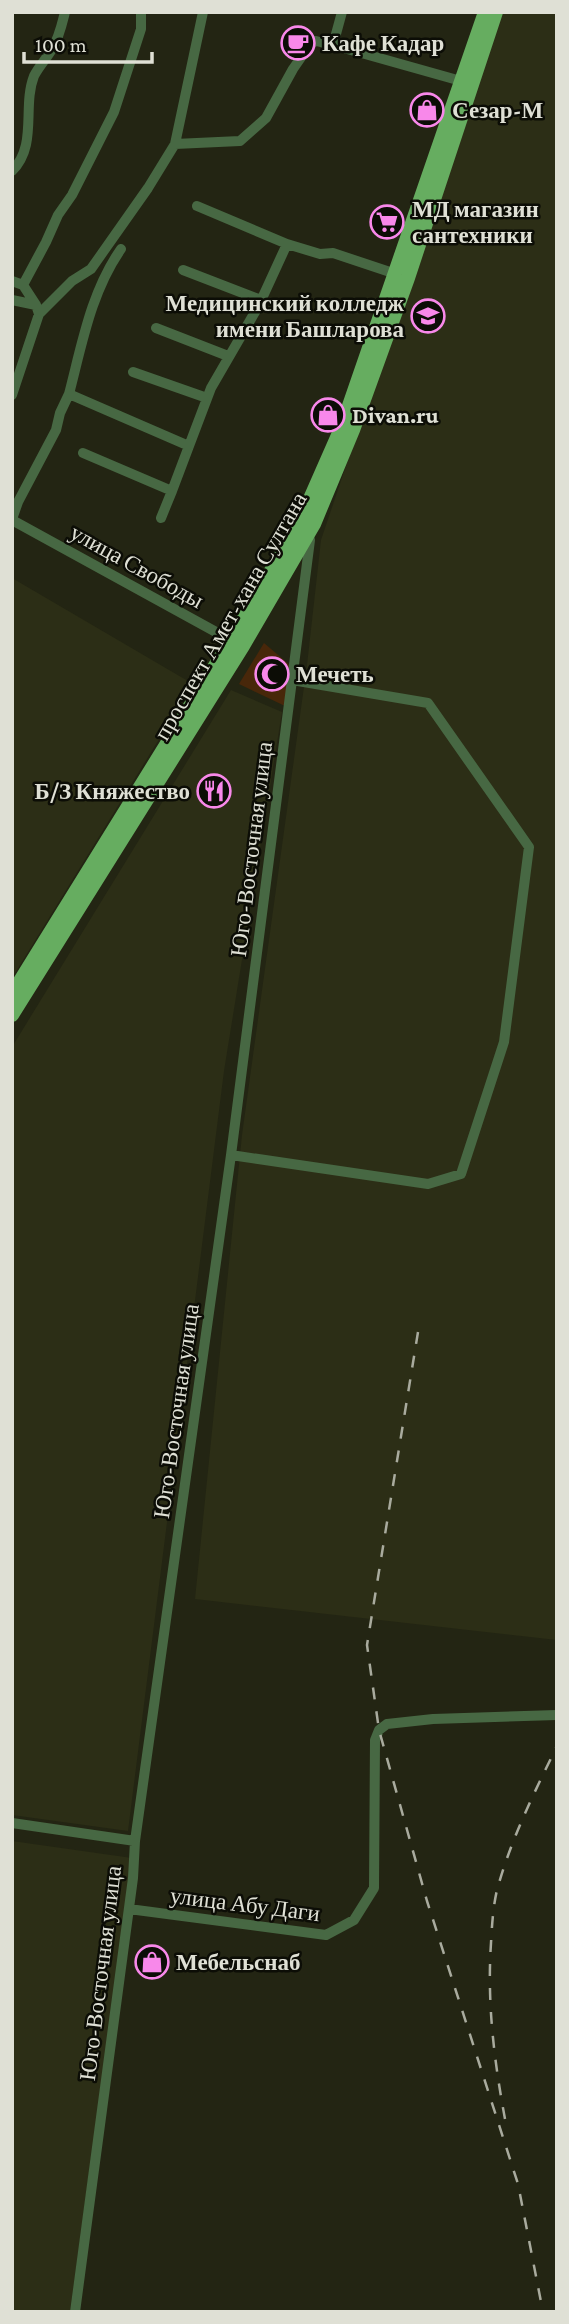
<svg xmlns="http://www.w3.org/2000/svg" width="569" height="2324" font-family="'Crimson Pro',serif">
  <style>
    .built { fill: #2c2e16 }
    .green { fill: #48270a }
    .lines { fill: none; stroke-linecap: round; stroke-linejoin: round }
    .street { stroke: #476843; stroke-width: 10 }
    .primary { stroke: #66ad60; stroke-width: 14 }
    .rail { stroke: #a9ab9e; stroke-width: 2.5; stroke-dasharray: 12 12; stroke-linecap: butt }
    .labels { text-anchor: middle; stroke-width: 5; stroke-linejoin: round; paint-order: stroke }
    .poi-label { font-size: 23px; font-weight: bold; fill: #dfe0d5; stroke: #0c0d06; text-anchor: start }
    .street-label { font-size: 23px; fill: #dfe0d5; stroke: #0c0d06 }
  </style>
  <rect width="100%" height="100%" fill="#232513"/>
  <path class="built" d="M 499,12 L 557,12 L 557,1640 L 195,1599 L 242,1135 L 307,665 L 321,540 Z
    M 12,578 L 193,684 L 12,978 Z
    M 231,690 L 282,712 L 224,1071 L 128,1831 L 12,1815 L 12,1047 Z
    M 12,1841 L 132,1858 L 70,2312 L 12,2312 Z"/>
  <path class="green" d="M 264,643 L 291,666 L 285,706 L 239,684 Z"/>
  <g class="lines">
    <path class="street" d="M 333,45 L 342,12
      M 175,144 L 203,12
      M 12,171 C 38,145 22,107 34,76 C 39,66 47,58 52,49 C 59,38 62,24 65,12
      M 197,206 L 287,244
      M 183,270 L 261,300
      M 12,281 L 23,285
      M 12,300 L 36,305
      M 39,314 L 36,305 L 23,285 L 46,242 L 58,215 L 72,195 L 114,112 L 141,29 L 141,12
      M 156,328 L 228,356
      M 133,372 L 207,398
      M 69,394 C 82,344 91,292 121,249
      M 12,395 L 39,314 L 72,281 L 91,269 L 148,188 L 175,144 L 240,141 L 266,118 L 293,69 L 311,43 L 316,41 L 333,45 L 461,81
      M 83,453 L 172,491 L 189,446
      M 161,518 L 172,491
      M 12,519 L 18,502 L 56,430 L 60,413 L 69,394 L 189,446 L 211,388 L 259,305 L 287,244 L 320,254 L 333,253 L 399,275
      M 12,520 L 236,643
      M 231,1155 L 428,1184 L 461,1174 L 504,1042 L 529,847 L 428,703 L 292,680
      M 12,1823 L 135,1841
      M 129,1909 L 326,1935 L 354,1920 L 374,1888 L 375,1740 L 379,1730 L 387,1724 L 433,1719 L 557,1715
      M 75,2312 L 133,1878 L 135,1841 L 231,1155 L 310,540 L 308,534"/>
    <path class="primary" d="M 12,994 L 231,640 L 302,517 L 342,426 L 485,12
      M 12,1015 L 243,646 L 314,524 L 353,430 L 408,278 L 496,12"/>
    <path class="rail" d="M 418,1332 L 367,1645 L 379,1730 L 427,1901 L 518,2184 L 543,2312
      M 505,2119 C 494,2060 487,2003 491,1943 C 492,1925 493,1907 497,1890 C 511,1839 534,1793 557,1746"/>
  </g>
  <defs>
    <symbol id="cafe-ring" viewBox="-11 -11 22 22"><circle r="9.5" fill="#0c0d06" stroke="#f888ea" stroke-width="1.5"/><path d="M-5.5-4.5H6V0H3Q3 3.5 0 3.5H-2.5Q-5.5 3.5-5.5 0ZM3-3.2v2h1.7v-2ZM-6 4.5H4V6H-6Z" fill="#f888ea"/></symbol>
    <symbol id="shop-ring" viewBox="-11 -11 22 22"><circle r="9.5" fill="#0c0d06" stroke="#f888ea" stroke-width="1.5"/><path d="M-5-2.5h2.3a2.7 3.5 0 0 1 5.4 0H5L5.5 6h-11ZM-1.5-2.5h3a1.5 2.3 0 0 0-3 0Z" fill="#f888ea"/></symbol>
    <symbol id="supermarket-ring" viewBox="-11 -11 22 22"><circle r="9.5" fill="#0c0d06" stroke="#f888ea" stroke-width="1.5"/><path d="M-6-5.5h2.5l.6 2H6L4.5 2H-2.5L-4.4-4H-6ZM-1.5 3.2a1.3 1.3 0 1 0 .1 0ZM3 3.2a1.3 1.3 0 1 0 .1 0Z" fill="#f888ea"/></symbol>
    <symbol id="university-ring" viewBox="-11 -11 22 22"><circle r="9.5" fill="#0c0d06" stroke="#f888ea" stroke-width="1.5"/><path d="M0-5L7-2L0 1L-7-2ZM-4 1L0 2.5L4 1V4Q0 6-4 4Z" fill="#f888ea"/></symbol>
    <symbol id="mosque-ring" viewBox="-11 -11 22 22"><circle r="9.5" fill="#0c0d06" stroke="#f888ea" stroke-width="1.5"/><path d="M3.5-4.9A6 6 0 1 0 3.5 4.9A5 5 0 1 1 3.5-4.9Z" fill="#f888ea"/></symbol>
    <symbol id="restaurant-ring" viewBox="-11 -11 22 22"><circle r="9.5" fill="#0c0d06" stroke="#f888ea" stroke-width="1.5"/><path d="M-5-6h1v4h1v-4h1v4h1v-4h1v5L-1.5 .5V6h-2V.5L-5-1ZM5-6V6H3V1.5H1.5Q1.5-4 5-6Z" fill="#f888ea"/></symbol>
  </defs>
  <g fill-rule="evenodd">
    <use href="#cafe-ring" x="279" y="24" width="38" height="38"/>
    <use href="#shop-ring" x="408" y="91" width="38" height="38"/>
    <use href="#supermarket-ring" x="368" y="203" width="38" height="38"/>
    <use href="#university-ring" x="409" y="297" width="38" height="38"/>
    <use href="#shop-ring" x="309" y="396" width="38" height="38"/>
    <use href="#mosque-ring" x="253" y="655" width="38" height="38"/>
    <use href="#restaurant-ring" x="195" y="772" width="38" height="38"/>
    <use href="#shop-ring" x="133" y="1943" width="38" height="38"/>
  </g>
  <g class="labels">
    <g class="poi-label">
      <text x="322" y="51">Кафе Кадар</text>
      <text x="452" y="118">Сезар-М</text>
      <text x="412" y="217">МД магазин<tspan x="412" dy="26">сантехники</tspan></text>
      <text x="404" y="311" text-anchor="end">Медицинский колледж<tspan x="404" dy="26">имени Башларова</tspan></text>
      <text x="352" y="423">Divan.ru</text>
      <text x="296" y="682">Мечеть</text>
      <text x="190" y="799" text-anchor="end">Б/З Княжество</text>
      <text x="176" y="1970">Мебельснаб</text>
    </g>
    <g class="street-label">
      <text transform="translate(137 566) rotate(29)" y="8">улица Свободы</text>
      <text transform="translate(230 616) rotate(-60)" y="8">проспект Амет-хана Султана</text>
      <text transform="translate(251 849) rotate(-83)" y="8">Юго-Восточная улица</text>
      <text transform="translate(176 1411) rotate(-82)" y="8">Юго-Восточная улица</text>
      <text transform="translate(245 1904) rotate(7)" y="8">улица Абу Даги</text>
      <text transform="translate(100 1973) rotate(-83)" y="8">Юго-Восточная улица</text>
    </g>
  </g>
  <rect width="569" height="2324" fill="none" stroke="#dfe0d5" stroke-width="28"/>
  <path d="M24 52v10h128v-10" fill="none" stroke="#dfe0d5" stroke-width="3.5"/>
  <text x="35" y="52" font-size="21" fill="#dfe0d5" stroke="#0c0d06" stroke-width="5" paint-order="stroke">100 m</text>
</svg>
